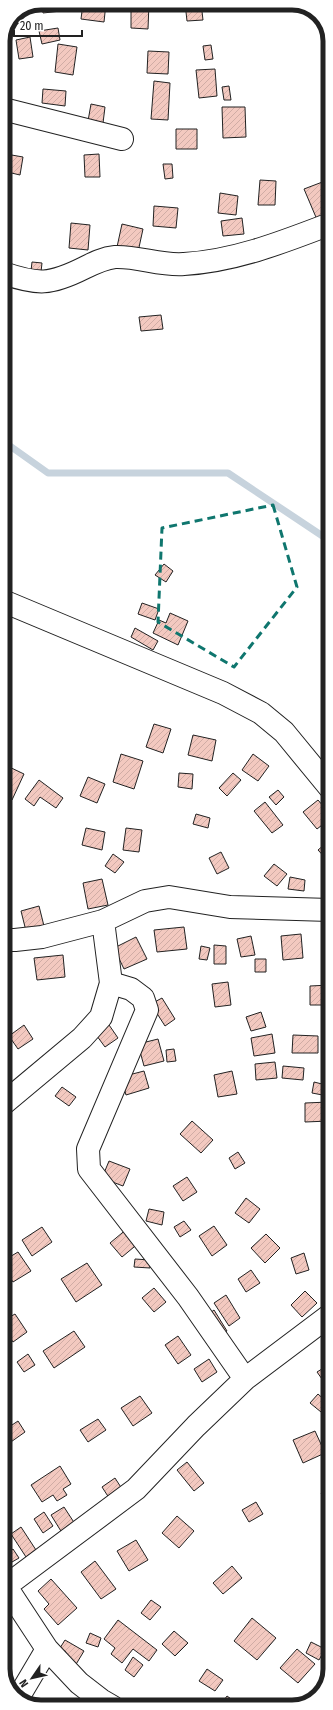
<svg xmlns="http://www.w3.org/2000/svg" width="333" height="1710" font-family="'Fira Sans Condensed',sans-serif">
  <style>
    .lines { fill: none; stroke-linecap: round; stroke-linejoin: round }
    .stream { stroke: #c7d3dd; stroke-width: 7 }
    .building { fill: url(#building-hatch); stroke: #222 }
    .minor-casing { stroke: #222; stroke-width: 24 }
    .minor { stroke: #fff; stroke-width: 22 }
    .marked { fill: none; stroke: #0f766e; stroke-width: 3; stroke-dasharray: 8 5; stroke-linejoin: round }
    .rim { fill: none; stroke: #222; stroke-width: 5 }
  </style>
  <defs>
    <pattern id="building-hatch" width="6" height="6" patternUnits="userSpaceOnUse"><rect width="6" height="6" fill="#f3c9c0"/><path d="M-1 1l2-2M0 6l6-6M5 7l2-2" fill="none" stroke="#d0aca5"/></pattern>
  </defs>
  <rect width="100%" height="100%" fill="#fff"/>
  <g class="lines">
    <path class="stream" d="M 3,441 L 48,473 L 228,473 L 330,541"/>
  </g>
  <path class="building" d="M 42,3 L 60,3 L 61,11 L 43,13 Z
    M 83,3 L 106,3 L 104,22 L 81,19 Z
    M 131,3 L 149,3 L 148,29 L 131,28 Z
    M 185,3 L 201,3 L 203,20 L 187,21 Z
    M 58,28 L 60,40 L 42,44 L 39,31 Z
    M 30,37 L 33,57 L 19,59 L 16,40 Z
    M 58,44 L 77,47 L 73,75 L 55,72 Z
    M 211,45 L 213,59 L 205,60 L 203,46 Z
    M 148,51 L 169,52 L 168,74 L 147,73 Z
    M 215,69 L 217,96 L 199,98 L 196,70 Z
    M 154,81 L 170,83 L 168,120 L 151,119 Z
    M 229,86 L 231,100 L 224,100 L 222,87 Z
    M 43,89 L 66,91 L 65,106 L 42,103 Z
    M 91,104 L 105,107 L 103,123 L 88,121 Z
    M 222,107 L 245,107 L 246,137 L 223,138 Z
    M 176,129 L 197,129 L 197,149 L 176,149 Z
    M 6,154 L 23,157 L 20,175 L 3,171 Z
    M 99,154 L 100,177 L 85,177 L 84,155 Z
    M 163,164 L 172,164 L 173,178 L 165,179 Z
    M 260,180 L 276,181 L 275,205 L 258,205 Z
    M 325,181 L 330,193 L 330,217 L 318,222 L 304,189 Z
    M 220,193 L 238,196 L 236,215 L 218,213 Z
    M 154,206 L 178,208 L 176,228 L 153,226 Z
    M 242,218 L 244,234 L 223,236 L 221,221 Z
    M 71,223 L 90,225 L 88,250 L 69,248 Z
    M 122,224 L 143,229 L 138,252 L 117,247 Z
    M 32,262 L 42,263 L 41,272 L 31,271 Z
    M 161,315 L 163,329 L 141,331 L 139,317 Z
    M 164,564 L 173,571 L 166,582 L 155,575 Z
    M 142,603 L 159,609 L 155,620 L 138,614 Z
    M 170,613 L 188,621 L 178,645 L 153,633 L 159,620 L 166,623 Z
    M 135,628 L 158,641 L 153,650 L 131,637 Z
    M 154,724 L 171,729 L 163,753 L 146,747 Z
    M 193,735 L 216,740 L 212,761 L 188,755 Z
    M 121,754 L 143,761 L 134,789 L 113,782 Z
    M 253,754 L 269,766 L 258,781 L 242,770 Z
    M 3,764 L 24,774 L 12,800 L 3,796 Z
    M 179,773 L 193,774 L 192,789 L 178,787 Z
    M 233,773 L 241,780 L 227,796 L 219,788 Z
    M 88,777 L 105,784 L 97,803 L 80,796 Z
    M 39,780 L 63,798 L 56,808 L 40,797 L 34,806 L 25,799 Z
    M 278,790 L 284,797 L 276,805 L 269,797 Z
    M 318,800 L 330,814 L 330,819 L 317,829 L 303,812 Z
    M 265,802 L 283,825 L 272,833 L 254,811 Z
    M 196,814 L 210,818 L 208,828 L 193,824 Z
    M 86,828 L 105,832 L 102,850 L 82,845 Z
    M 126,828 L 142,830 L 139,852 L 123,850 Z
    M 330,840 L 330,863 L 318,850 Z
    M 221,852 L 229,868 L 217,874 L 209,858 Z
    M 113,854 L 124,862 L 115,873 L 105,866 Z
    M 274,864 L 287,874 L 277,886 L 264,876 Z
    M 290,877 L 305,880 L 304,891 L 288,889 Z
    M 102,879 L 108,905 L 88,909 L 83,883 Z
    M 39,906 L 44,926 L 26,931 L 21,911 Z
    M 184,927 L 187,949 L 157,952 L 154,930 Z
    M 301,934 L 303,958 L 283,960 L 281,936 Z
    M 251,936 L 255,955 L 241,957 L 237,939 Z
    M 136,937 L 147,959 L 124,969 L 114,948 Z
    M 214,945 L 226,946 L 226,964 L 214,964 Z
    M 201,946 L 210,948 L 207,960 L 199,959 Z
    M 63,955 L 65,977 L 37,980 L 34,958 Z
    M 255,959 L 266,959 L 266,972 L 255,972 Z
    M 228,982 L 231,1005 L 215,1007 L 212,984 Z
    M 330,985 L 330,1005 L 310,1005 L 310,986 Z
    M 162,998 L 175,1019 L 165,1026 L 151,1004 Z
    M 261,1012 L 266,1027 L 251,1031 L 246,1017 Z
    M 107,1022 L 118,1038 L 105,1047 L 94,1032 Z
    M 24,1025 L 33,1039 L 18,1049 L 9,1036 Z
    M 272,1034 L 275,1053 L 254,1056 L 251,1038 Z
    M 293,1035 L 318,1036 L 318,1053 L 292,1053 Z
    M 158,1039 L 164,1061 L 144,1066 L 138,1044 Z
    M 174,1049 L 176,1061 L 167,1062 L 166,1050 Z
    M 275,1062 L 277,1078 L 256,1080 L 255,1064 Z
    M 283,1066 L 304,1068 L 303,1080 L 282,1078 Z
    M 144,1071 L 149,1088 L 126,1095 L 121,1077 Z
    M 232,1071 L 237,1094 L 218,1097 L 214,1075 Z
    M 314,1082 L 330,1086 L 328,1096 L 312,1093 Z
    M 62,1087 L 76,1097 L 69,1106 L 55,1096 Z
    M 329,1102 L 329,1121 L 305,1122 L 305,1103 Z
    M 192,1121 L 213,1140 L 201,1153 L 180,1134 Z
    M 238,1152 L 245,1163 L 235,1169 L 229,1158 Z
    M 109,1161 L 130,1169 L 123,1186 L 102,1178 Z
    M 187,1177 L 197,1192 L 183,1201 L 173,1186 Z
    M 246,1198 L 260,1209 L 249,1223 L 235,1213 Z
    M 149,1209 L 164,1212 L 162,1225 L 146,1221 Z
    M 184,1221 L 191,1230 L 180,1237 L 174,1227 Z
    M 3,1224 L 10,1235 L 3,1239 Z
    M 214,1226 L 227,1245 L 212,1256 L 199,1236 Z
    M 42,1227 L 52,1242 L 32,1256 L 22,1240 Z
    M 128,1228 L 140,1242 L 122,1257 L 110,1243 Z
    M 266,1234 L 280,1248 L 265,1263 L 251,1248 Z
    M 18,1252 L 31,1271 L 13,1282 L 3,1267 L 3,1261 Z
    M 304,1253 L 309,1270 L 296,1274 L 291,1258 Z
    M 135,1259 L 150,1260 L 150,1268 L 134,1267 Z
    M 87,1263 L 102,1285 L 76,1302 L 61,1279 Z
    M 251,1270 L 260,1283 L 246,1292 L 238,1279 Z
    M 154,1288 L 166,1302 L 154,1312 L 142,1298 Z
    M 305,1291 L 317,1303 L 302,1317 L 291,1305 Z
    M 226,1295 L 240,1318 L 229,1326 L 214,1303 Z
    M 214,1310 L 227,1331 L 219,1336 L 206,1316 Z
    M 15,1314 L 27,1332 L 13,1342 L 3,1327 L 3,1321 Z
    M 74,1331 L 85,1347 L 54,1368 L 43,1351 Z
    M 178,1336 L 191,1355 L 178,1364 L 165,1345 Z
    M 28,1354 L 35,1365 L 24,1372 L 17,1362 Z
    M 209,1359 L 217,1372 L 202,1382 L 194,1369 Z
    M 330,1364 L 330,1385 L 327,1386 L 317,1372 Z
    M 318,1394 L 328,1403 L 321,1412 L 310,1403 Z
    M 140,1396 L 152,1413 L 133,1426 L 121,1408 Z
    M 98,1419 L 106,1430 L 88,1442 L 80,1430 Z
    M 18,1421 L 25,1432 L 8,1444 L 3,1436 L 3,1431 Z
    M 315,1431 L 325,1453 L 303,1463 L 293,1440 Z
    M 187,1462 L 204,1483 L 194,1491 L 177,1470 Z
    M 60,1466 L 71,1484 L 63,1489 L 67,1495 L 57,1501 L 53,1495 L 42,1502 L 31,1485 Z
    M 115,1478 L 124,1492 L 111,1501 L 102,1487 Z
    M 330,1487 L 330,1506 L 329,1506 L 321,1493 Z
    M 256,1502 L 263,1514 L 249,1522 L 242,1510 Z
    M 64,1507 L 77,1527 L 64,1536 L 51,1515 Z
    M 44,1512 L 53,1526 L 43,1533 L 34,1519 Z
    M 177,1516 L 194,1531 L 179,1548 L 162,1533 Z
    M 21,1527 L 36,1550 L 26,1557 L 11,1534 Z
    M 136,1540 L 148,1560 L 129,1571 L 117,1551 Z
    M 13,1549 L 19,1558 L 12,1562 L 7,1553 Z
    M 95,1561 L 116,1589 L 101,1599 L 81,1572 Z
    M 232,1566 L 242,1578 L 223,1594 L 213,1583 Z
    M 51,1579 L 77,1608 L 58,1625 L 44,1609 L 49,1604 L 38,1591 Z
    M 151,1600 L 161,1607 L 150,1620 L 141,1613 Z
    M 252,1618 L 276,1638 L 257,1660 L 234,1641 Z
    M 118,1620 L 157,1650 L 149,1661 L 133,1649 L 122,1663 L 111,1654 L 115,1648 L 104,1639 Z
    M 174,1631 L 188,1643 L 175,1656 L 162,1644 Z
    M 90,1633 L 101,1638 L 98,1647 L 86,1643 Z
    M 65,1640 L 84,1651 L 75,1666 L 62,1658 L 66,1652 L 60,1648 Z
    M 311,1642 L 325,1649 L 319,1660 L 306,1653 Z
    M 297,1649 L 315,1664 L 298,1683 L 280,1668 Z
    M 133,1657 L 143,1665 L 134,1677 L 125,1670 Z
    M 207,1669 L 223,1680 L 215,1691 L 199,1681 Z
    M 227,1696 L 241,1706 L 240,1707 L 219,1707 Z"/>
  <g class="lines">
    <defs>
      <path id="minor" d="M 3,109 L 122,139
        M 3,273 C 38,285 50,285 84,268 C 94,263 104,258 115,257 C 138,256 161,266 184,264 C 235,261 283,242 330,224
        M 3,601 L 223,693 L 261,713 L 284,732 L 330,788
        M 3,940 L 15,940 L 42,937 L 103,921 L 145,901 L 169,897 L 230,907 L 330,910
        M 111,983 L 131,989 L 143,998 L 147,1010 L 88,1149 L 89,1169 L 188,1297 L 245,1379
        M 3,1104 L 82,1038 L 101,1017 L 111,983 L 103,921
        M 3,1582 L 47,1649 L 79,1683 L 101,1700 L 113,1707
        M 6,1586 L 136,1489 L 196,1426 L 245,1379 L 330,1315
        M 18,1698 L 47,1649"/>
    </defs>
    <use href="#minor" class="minor-casing"/>
    <use href="#minor" class="minor"/>
  </g>
  <path class="marked" d="M 273,505 L 297,587 L 234,667 L 158,622 L 162,528 Z"/>
  <path d="M0 0H333V1710H0ZM41 10H292A31 31 0 0 1 323 41V1669A31 31 0 0 1 292 1700H41A31 31 0 0 1 10 1669V41A31 31 0 0 1 41 10Z" fill="#fff" fill-rule="evenodd"/>
  <path class="rim" d="M41 10H292A31 31 0 0 1 323 41V1669A31 31 0 0 1 292 1700H41A31 31 0 0 1 10 1669V41A31 31 0 0 1 41 10Z"/>
  <g transform="translate(32 1678) rotate(236)" stroke="#ffffff" stroke-width="3" paint-order="stroke">
  <path d="M0-3L7 15L0 10L-7 15Z" fill="#222222"/>
  <text y="-6" font-size="11" font-weight="bold" text-anchor="middle" fill="#222222">N</text>
  </g>
  <path d="M14 30v6h68v-6" fill="none" stroke="#222222" stroke-width="2"/>
  <text x="20" y="30" font-size="12" fill="#222222" stroke="#ffffff" stroke-width="3" paint-order="stroke">20 m</text>
</svg>
